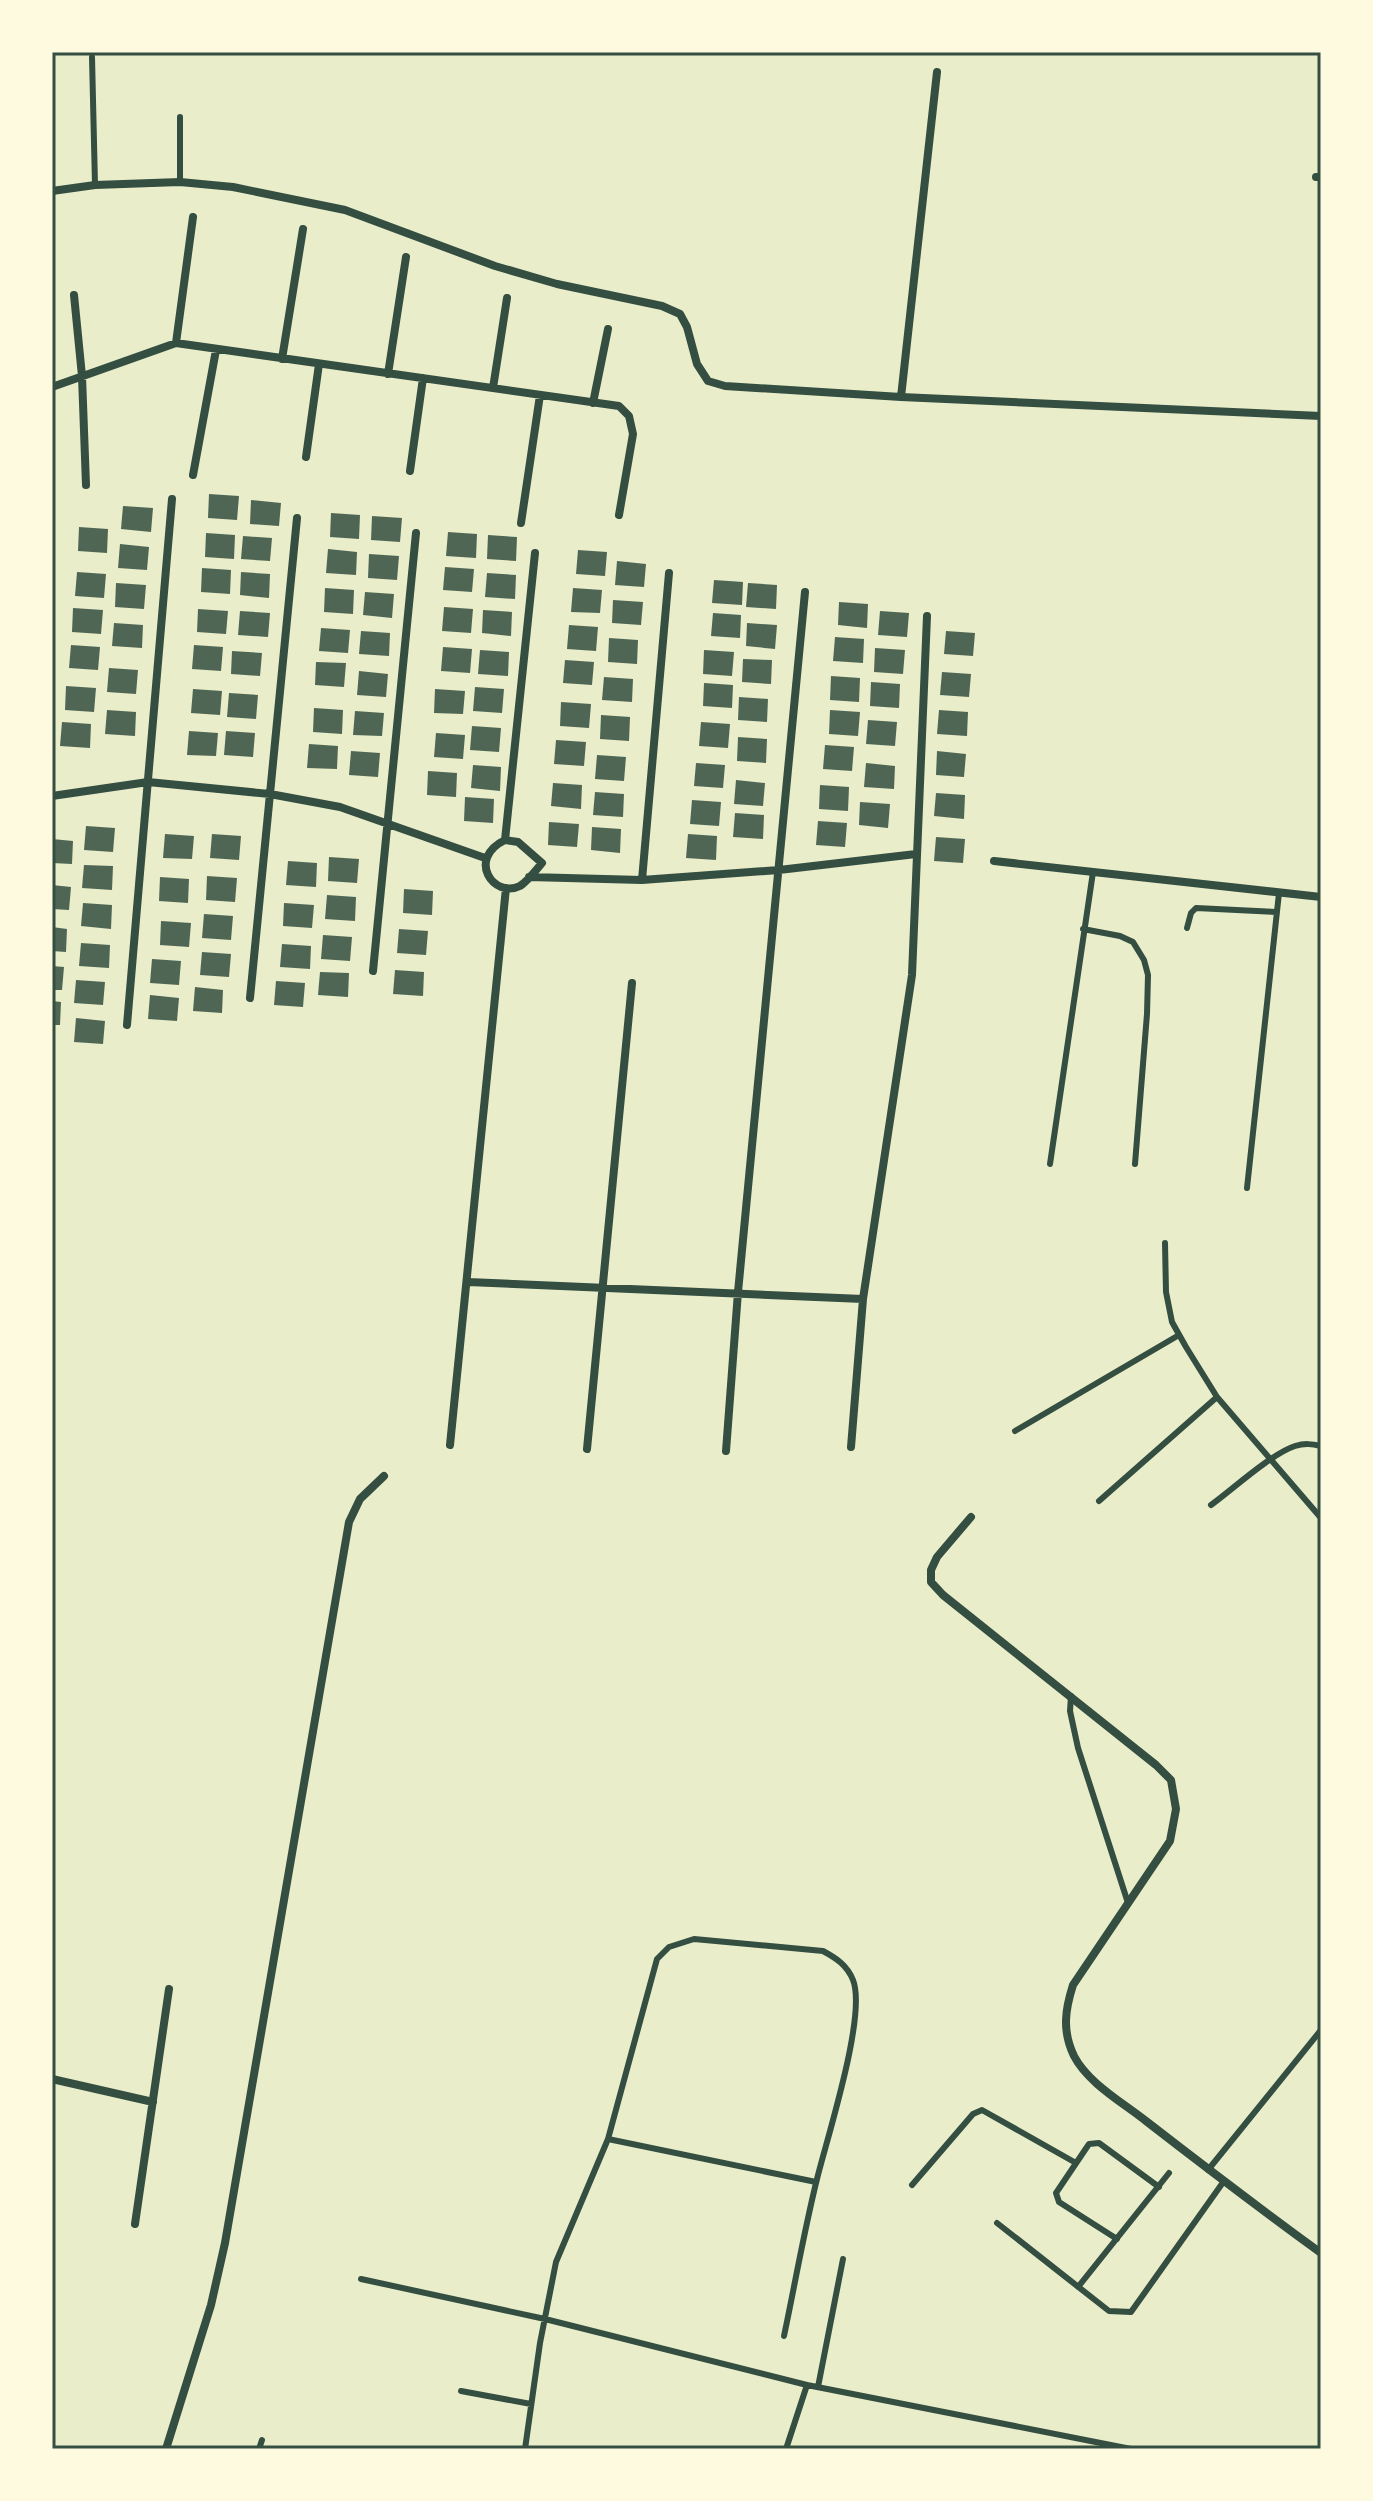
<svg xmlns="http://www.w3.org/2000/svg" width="1373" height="2501" font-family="Karla,sans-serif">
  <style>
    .building { fill: #4f6655 }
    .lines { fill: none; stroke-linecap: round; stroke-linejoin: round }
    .service { stroke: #344e41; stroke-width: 6 }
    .minor { stroke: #344e41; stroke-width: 8 }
    .neatline { fill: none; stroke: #344e41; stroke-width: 3 }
  </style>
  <rect width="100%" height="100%" fill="#e9edc9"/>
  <path class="building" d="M 209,494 L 239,496 L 237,520 L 208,518 Z
    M 251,500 L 281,503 L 279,526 L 250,524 Z
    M 123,506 L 153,508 L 151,532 L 121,529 Z
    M 331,513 L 360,515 L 359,539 L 330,537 Z
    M 372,516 L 402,518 L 400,542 L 371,540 Z
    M 79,527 L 108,529 L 107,553 L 78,551 Z
    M 448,532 L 477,534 L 476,558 L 446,556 Z
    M 206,533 L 235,535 L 234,559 L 205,557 Z
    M 488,535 L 517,537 L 516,561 L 487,559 Z
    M 243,536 L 272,538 L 270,561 L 241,559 Z
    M 120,544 L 149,547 L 147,570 L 118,568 Z
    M 328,549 L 357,552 L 356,575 L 326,573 Z
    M 578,550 L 607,552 L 605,576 L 576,574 Z
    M 369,554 L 399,556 L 397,580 L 368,578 Z
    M 617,561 L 646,564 L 644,587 L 615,585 Z
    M 445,567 L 474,569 L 472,592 L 443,590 Z
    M 202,568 L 231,570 L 230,594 L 201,592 Z
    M 77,572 L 106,574 L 104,598 L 75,596 Z
    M 241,572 L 270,574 L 269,598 L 240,595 Z
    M 487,573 L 516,575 L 515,599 L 485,597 Z
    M 714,580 L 743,582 L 742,605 L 712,603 Z
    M 116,583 L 146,585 L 144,609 L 115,607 Z
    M 748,583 L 777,585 L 776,609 L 746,607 Z
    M 325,588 L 354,590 L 353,614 L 324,612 Z
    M 573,588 L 602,590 L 600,613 L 571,612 Z
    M 365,592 L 394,594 L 392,618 L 363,615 Z
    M 613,600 L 643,602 L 641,625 L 612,623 Z
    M 839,602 L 868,604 L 867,628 L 838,625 Z
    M 444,607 L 473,609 L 471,633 L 442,631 Z
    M 73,608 L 103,610 L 101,634 L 72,632 Z
    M 198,609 L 228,611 L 226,634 L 197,632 Z
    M 483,610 L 512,612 L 511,636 L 482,633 Z
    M 240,611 L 270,613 L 268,637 L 238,635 Z
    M 880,611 L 909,613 L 907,637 L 878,635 Z
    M 713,613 L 741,615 L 740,638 L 711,636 Z
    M 114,623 L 143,625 L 142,648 L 112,646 Z
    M 747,623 L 777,625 L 775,649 L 746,646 Z
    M 569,625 L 598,627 L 596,651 L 567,649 Z
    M 321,628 L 350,630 L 348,653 L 319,651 Z
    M 361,631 L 390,633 L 389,656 L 359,654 Z
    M 946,631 L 975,633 L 973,656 L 944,654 Z
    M 835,637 L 864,639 L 863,663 L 833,661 Z
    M 609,638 L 638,640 L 637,664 L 608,662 Z
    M 71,645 L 100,647 L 98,670 L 69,668 Z
    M 194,645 L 223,647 L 221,671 L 192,669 Z
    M 443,647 L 472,649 L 470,673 L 441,671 Z
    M 875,648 L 905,650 L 903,674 L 874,672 Z
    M 480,650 L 509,652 L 508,676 L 478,674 Z
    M 704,650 L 734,652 L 732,676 L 703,674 Z
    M 232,651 L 262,653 L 260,676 L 231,674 Z
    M 743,659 L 772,660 L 771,684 L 742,682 Z
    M 565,660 L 594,662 L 592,685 L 563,683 Z
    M 316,662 L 346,663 L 344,687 L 315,685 Z
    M 109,668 L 138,670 L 136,694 L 107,692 Z
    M 359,671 L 388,674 L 386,697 L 357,695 Z
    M 942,672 L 971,674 L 969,697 L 940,695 Z
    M 831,676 L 860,678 L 859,702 L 830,700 Z
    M 604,677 L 633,679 L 632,702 L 602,700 Z
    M 871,682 L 900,684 L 899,708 L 870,706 Z
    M 704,683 L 733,685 L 732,708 L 703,706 Z
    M 66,686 L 96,688 L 94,712 L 65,710 Z
    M 475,687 L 504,689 L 502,713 L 473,711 Z
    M 193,689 L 222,691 L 220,715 L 191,713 Z
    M 435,689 L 465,691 L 463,714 L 434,713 Z
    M 229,693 L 258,695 L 256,719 L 227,717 Z
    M 739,697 L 768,699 L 767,722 L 738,720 Z
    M 561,702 L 591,704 L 589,728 L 560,726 Z
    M 314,708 L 343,710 L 342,734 L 313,732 Z
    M 107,710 L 136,712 L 135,736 L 105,734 Z
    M 830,710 L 860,712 L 858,736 L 829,734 Z
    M 939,710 L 968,712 L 967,736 L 937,734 Z
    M 355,711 L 384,713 L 382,736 L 353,735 Z
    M 601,715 L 630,717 L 629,741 L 600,739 Z
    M 868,720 L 897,722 L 895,746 L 866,744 Z
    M 62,722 L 91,724 L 90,748 L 60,746 Z
    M 701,722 L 730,724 L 728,748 L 699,746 Z
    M 472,726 L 501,728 L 499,752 L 470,750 Z
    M 189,731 L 218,733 L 216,756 L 187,755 Z
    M 226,731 L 255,733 L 253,757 L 224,755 Z
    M 436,733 L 465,735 L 463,759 L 434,757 Z
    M 738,737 L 767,739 L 766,763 L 737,761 Z
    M 556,740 L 586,742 L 584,766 L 554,764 Z
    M 309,744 L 338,746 L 337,769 L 307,768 Z
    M 825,745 L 854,747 L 852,771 L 823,769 Z
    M 351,751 L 380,753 L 378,777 L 349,775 Z
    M 937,751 L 966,754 L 964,777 L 936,775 Z
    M 597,755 L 626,757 L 624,781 L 595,779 Z
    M 696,763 L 725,765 L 723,788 L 694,786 Z
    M 866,763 L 895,766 L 894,789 L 864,787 Z
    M 473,765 L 501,767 L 500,791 L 471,788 Z
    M 428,771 L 457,773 L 456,797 L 427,795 Z
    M 736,780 L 765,783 L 763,806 L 734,804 Z
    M 553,783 L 582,785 L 581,809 L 551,806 Z
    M 820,785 L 849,787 L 848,811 L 819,809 Z
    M 595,792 L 624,794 L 623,817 L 593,815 Z
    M 936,793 L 965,795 L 964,819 L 934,816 Z
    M 465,797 L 494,799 L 493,823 L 464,821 Z
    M 692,800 L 721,802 L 719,826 L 690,824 Z
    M 860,802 L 890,804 L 888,828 L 859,825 Z
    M 735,813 L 764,815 L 763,839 L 733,837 Z
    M 818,821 L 847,823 L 845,847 L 816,845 Z
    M 549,822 L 579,824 L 577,847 L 548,845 Z
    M 86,826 L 115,828 L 113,852 L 84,850 Z
    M 592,827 L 621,829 L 620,853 L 591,850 Z
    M 165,834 L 194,836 L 192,859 L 163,858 Z
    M 212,834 L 241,836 L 239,860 L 210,858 Z
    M 688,834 L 717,836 L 716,860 L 686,858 Z
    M 936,837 L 965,839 L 963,863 L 934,861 Z
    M 52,839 L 73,841 L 72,864 L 52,863 Z
    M 329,857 L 359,859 L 357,883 L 328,881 Z
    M 288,861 L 317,863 L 316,887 L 286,885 Z
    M 84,865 L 113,866 L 112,890 L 82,888 Z
    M 207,876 L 237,878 L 235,902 L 206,900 Z
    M 160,877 L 189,879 L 188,903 L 159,901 Z
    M 52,885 L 71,887 L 69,910 L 52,909 Z
    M 404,889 L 433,891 L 432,915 L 403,913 Z
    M 327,895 L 356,897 L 355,921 L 325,919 Z
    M 83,903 L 112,905 L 111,929 L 81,926 Z
    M 284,903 L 314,905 L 312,928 L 283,926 Z
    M 204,914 L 233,916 L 231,940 L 202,938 Z
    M 161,921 L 191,923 L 189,947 L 160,945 Z
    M 52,927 L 67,929 L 66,952 L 52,951 Z
    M 399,929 L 428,931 L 426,955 L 397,953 Z
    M 323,935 L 352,937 L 350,961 L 321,959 Z
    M 81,943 L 110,945 L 109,968 L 79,966 Z
    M 282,944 L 311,946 L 310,969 L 280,967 Z
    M 202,952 L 231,954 L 229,977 L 200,975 Z
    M 152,959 L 181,961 L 179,985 L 150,983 Z
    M 52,966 L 64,967 L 62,990 L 52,990 Z
    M 395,970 L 424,972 L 423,996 L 393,994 Z
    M 320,972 L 349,973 L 348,997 L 318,995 Z
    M 76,980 L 105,982 L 103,1005 L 74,1003 Z
    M 276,981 L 305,983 L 303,1007 L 274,1005 Z
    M 195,987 L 223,990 L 222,1013 L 193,1011 Z
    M 150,995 L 179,998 L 177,1021 L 148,1019 Z
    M 52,1001 L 61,1002 L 60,1025 L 52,1025 Z
    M 76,1018 L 105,1021 L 103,1044 L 74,1042 Z"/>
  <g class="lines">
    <path class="service" d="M 92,57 L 95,185
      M 180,117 L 180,182
      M 1187,928 L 1191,913 L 1196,908 L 1277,912
      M 1083,929 L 1120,936 L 1133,942 L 1144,960 L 1148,975 L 1147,1014 L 1135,1164
      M 1050,1164 L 1093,872
      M 1247,1188 L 1279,893
      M 1165,1243 L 1166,1292 L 1172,1322 L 1186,1347 L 1217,1397 L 1321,1518
      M 1015,1431 L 1179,1335
      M 1099,1501 L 1217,1397
      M 1211,1505 C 1233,1489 1271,1454 1295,1446 C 1305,1443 1312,1444 1321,1446
      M 1071,1696 L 1070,1711 L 1078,1748 L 1128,1903
      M 608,2139 L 657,1959 L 669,1947 L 694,1939 L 823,1951 C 836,1958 847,1965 853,1980 C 867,2015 827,2138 817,2179 C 804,2231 795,2284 784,2336
      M 1208,2170 L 1321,2030
      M 912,2185 L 973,2114 L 982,2110 L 1076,2163
      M 997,2223 L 1109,2311 L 1131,2312 L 1224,2181
      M 1117,2239 L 1059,2202 L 1056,2193 L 1089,2144 L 1099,2143 L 1159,2187
      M 361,2279 L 545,2319 L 807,2385
      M 1078,2287 L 1169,2173
      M 818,2387 L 843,2259
      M 461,2391 L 531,2404
      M 259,2449 L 262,2440
      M 525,2449 L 540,2343 L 556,2262 L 608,2139 L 816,2182
      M 786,2449 L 807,2385 L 1131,2449"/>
    <path class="minor" d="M 1316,177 L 1321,177
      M 52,191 L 95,185 L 180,182 L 233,187 L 345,210 L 495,266 L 557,284 L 662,306 L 680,314 L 687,327 L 697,364 L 708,381 L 725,386 L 901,397 L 1321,416
      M 74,295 L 82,376 L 86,485
      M 176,343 L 193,217
      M 282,359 L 303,229
      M 388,374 L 406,257
      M 52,387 L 176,343 L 619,406 L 629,416 L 633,434 L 619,515
      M 493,388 L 507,298
      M 901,397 L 937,72
      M 593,403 L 608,329
      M 306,457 L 319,364
      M 410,471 L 423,378
      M 193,475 L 216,350
      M 521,523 L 540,395
      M 52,796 L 148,782 L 270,794 L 340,807 L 485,858
      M 505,840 L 535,553
      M 505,840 L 518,842 L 542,863 C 536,870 528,881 520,886 C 494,899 466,859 505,840 Z
      M 994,861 L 1321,897
      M 529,877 L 642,880 L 779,870 L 916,854
      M 642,880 L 669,573
      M 373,971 L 416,533
      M 250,998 L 297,518
      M 127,1025 L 172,499
      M 468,1282 L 863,1299
      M 450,1445 L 506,888
      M 851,1447 L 863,1299 L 912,975 L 927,616
      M 587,1449 L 632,983
      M 726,1451 L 738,1292 L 805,592
      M 971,1517 L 937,1557 L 931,1570 L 931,1582 L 943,1595 L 1156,1765 L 1171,1780 L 1176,1809 L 1170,1841 L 1073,1985 C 1065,2010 1062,2031 1074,2056 C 1088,2083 1122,2102 1146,2121 C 1204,2166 1262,2210 1321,2253
      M 52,2079 L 153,2102
      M 135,2224 L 169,1989
      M 166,2449 L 211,2305 L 225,2243 L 349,1522 L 360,1499 L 384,1476"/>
  </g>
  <rect width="1373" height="2501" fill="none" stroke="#fefae0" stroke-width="108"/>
  <rect x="54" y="54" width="1265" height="2393" class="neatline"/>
</svg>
